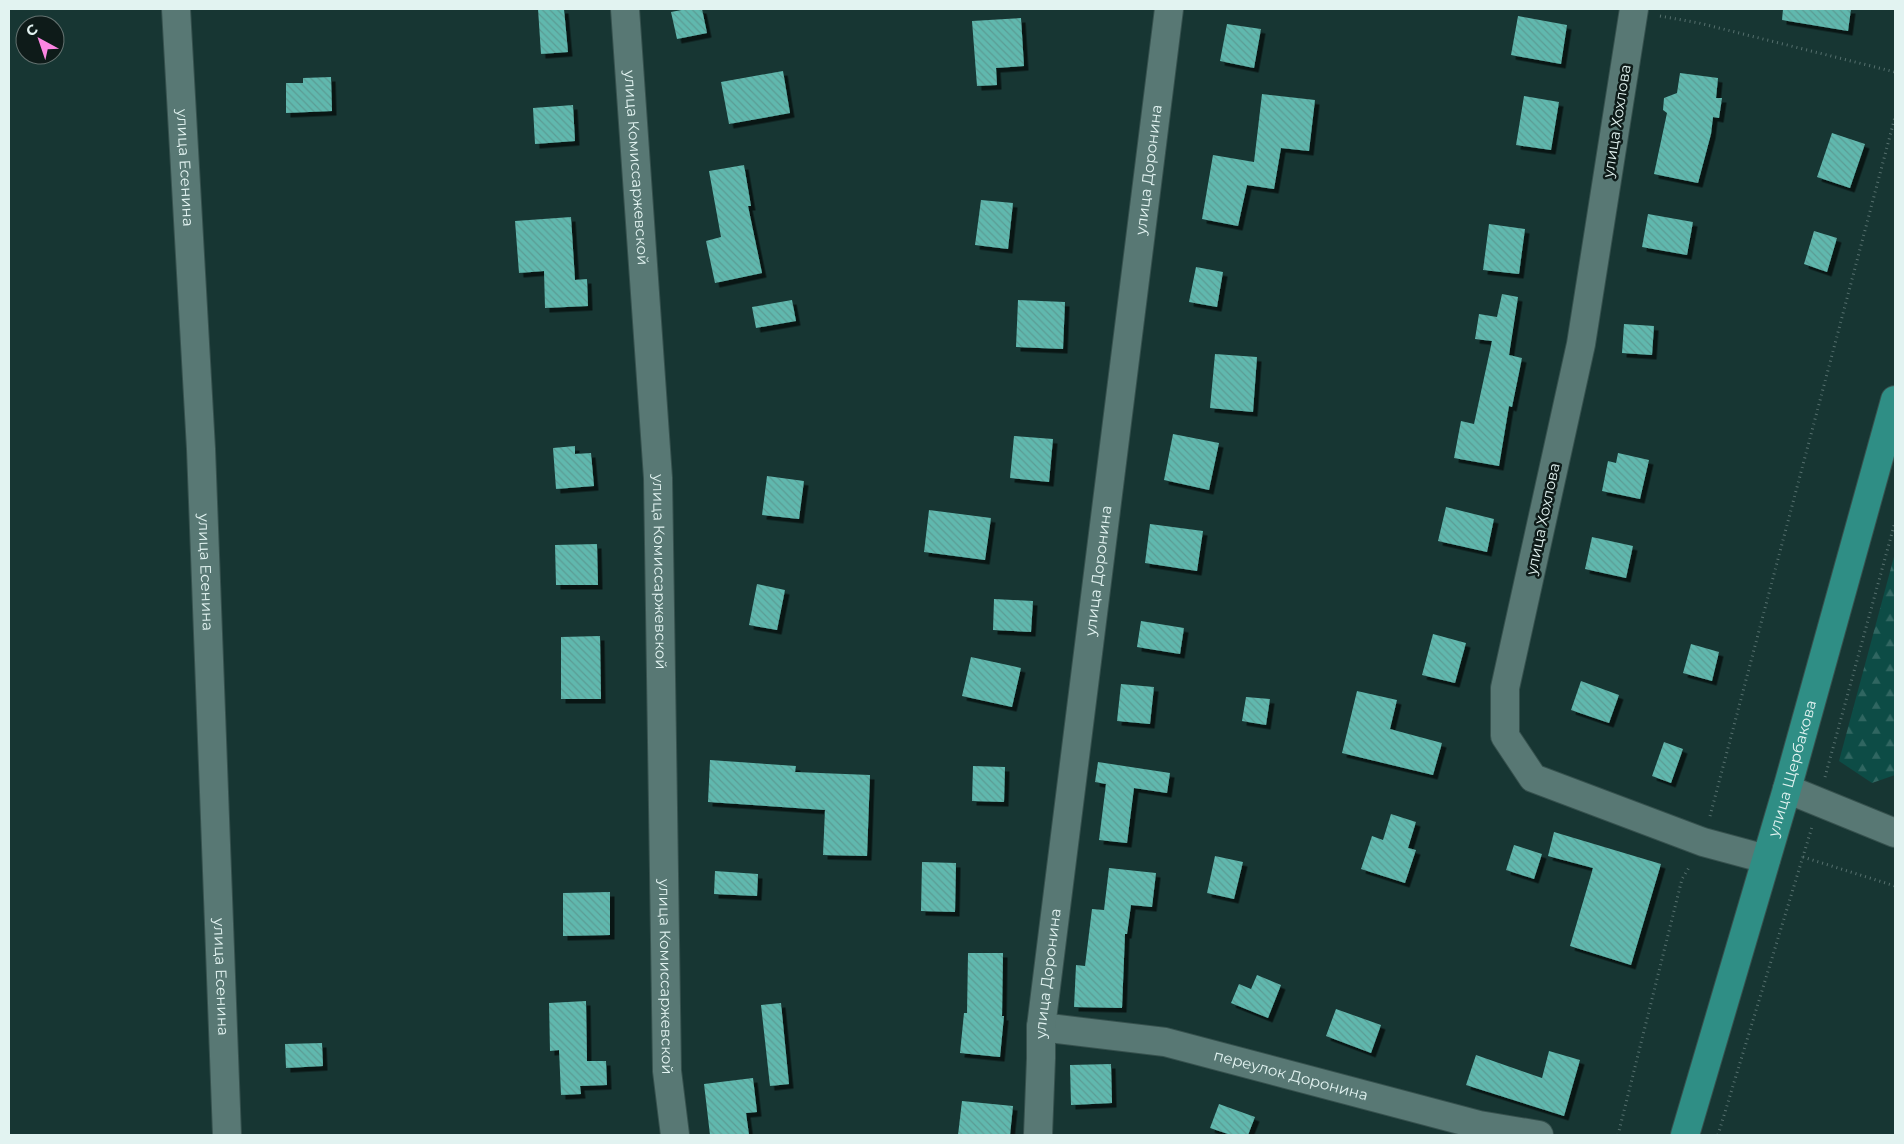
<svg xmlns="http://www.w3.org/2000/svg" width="1904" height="1144" font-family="Montserrat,sans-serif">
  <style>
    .forest { fill: url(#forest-firs) }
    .building { fill: url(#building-back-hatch); filter: url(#shadow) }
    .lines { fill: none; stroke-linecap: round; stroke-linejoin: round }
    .street-casing { stroke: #36514e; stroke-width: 30 }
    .secondary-casing { stroke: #36514e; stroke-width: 30 }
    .primary-casing { stroke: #36514e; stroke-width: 30 }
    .path { stroke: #56706e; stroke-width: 3; stroke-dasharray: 1 4; stroke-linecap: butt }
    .street { stroke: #587874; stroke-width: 28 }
    .secondary { stroke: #587874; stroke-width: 28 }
    .primary { stroke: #2f8e85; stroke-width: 28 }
    .labels { text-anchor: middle; stroke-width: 5; stroke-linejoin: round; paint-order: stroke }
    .street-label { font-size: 15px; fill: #e2f3f1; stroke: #0e1b19 }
  </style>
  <defs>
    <pattern id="forest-firs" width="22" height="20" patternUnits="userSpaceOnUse" patternTransform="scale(1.25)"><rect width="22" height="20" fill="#0d4c46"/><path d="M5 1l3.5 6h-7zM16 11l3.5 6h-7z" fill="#306661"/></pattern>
    <pattern id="building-back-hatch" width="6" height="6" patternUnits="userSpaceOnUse" patternTransform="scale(1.25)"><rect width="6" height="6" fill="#61b8ae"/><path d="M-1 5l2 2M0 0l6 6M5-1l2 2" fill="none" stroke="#5a9c94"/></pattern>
    <filter id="shadow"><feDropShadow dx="4.5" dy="4.5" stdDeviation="0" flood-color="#0009"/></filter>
  </defs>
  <rect width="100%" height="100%" fill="#173633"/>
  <path class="forest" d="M 1895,553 L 1895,775 L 1872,783 L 1839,761 Z"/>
  <path class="building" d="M 538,9 L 564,9 L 568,52 L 541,54 Z
    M 687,9 L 702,9 L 707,33 L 677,39 L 671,12 Z
    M 1783,9 L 1851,9 L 1848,31 L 1782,20 Z
    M 1518,16 L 1567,25 L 1561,64 L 1511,55 Z
    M 1021,18 L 1024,66 L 996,68 L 997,85 L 977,86 L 972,21 Z
    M 1227,24 L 1261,29 L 1254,68 L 1220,61 Z
    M 783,71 L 790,113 L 729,124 L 721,82 Z
    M 1680,73 L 1718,78 L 1716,98 L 1722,98 L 1719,118 L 1713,117 L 1711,134 L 1698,183 L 1654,174 L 1667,113 L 1663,110 L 1664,98 L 1677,93 Z
    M 331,77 L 332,111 L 286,113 L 286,83 L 303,83 L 303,78 Z
    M 1262,94 L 1315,100 L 1309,151 L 1281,148 L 1274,189 L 1247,185 L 1238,226 L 1202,219 L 1213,155 L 1254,162 Z
    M 1524,96 L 1559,102 L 1551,150 L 1516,145 Z
    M 573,105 L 575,141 L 535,144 L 533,108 Z
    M 1832,133 L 1865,144 L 1850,188 L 1817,177 Z
    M 744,165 L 751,206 L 748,206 L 762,273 L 715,283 L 706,241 L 721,237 L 709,171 Z
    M 981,200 L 1013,203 L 1008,249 L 975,245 Z
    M 1648,214 L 1693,222 L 1687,255 L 1642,247 Z
    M 571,217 L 575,280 L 587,279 L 588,306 L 545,308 L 544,271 L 519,273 L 515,221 Z
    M 1489,224 L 1525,229 L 1519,274 L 1483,270 Z
    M 1814,231 L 1837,238 L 1827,272 L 1804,264 Z
    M 1196,267 L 1223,272 L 1217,307 L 1189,302 Z
    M 1502,294 L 1518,297 L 1509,355 L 1522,358 L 1512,407 L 1509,406 L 1499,466 L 1454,458 L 1461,421 L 1474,424 L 1492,341 L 1475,339 L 1479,314 L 1497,317 Z
    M 792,300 L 796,321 L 756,328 L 752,307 Z
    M 1018,300 L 1065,302 L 1063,349 L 1016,347 Z
    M 1624,324 L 1654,326 L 1652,355 L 1622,353 Z
    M 1215,354 L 1257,357 L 1253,412 L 1210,408 Z
    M 1173,434 L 1219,443 L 1209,490 L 1164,480 Z
    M 1014,436 L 1053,439 L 1049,482 L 1010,478 Z
    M 575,446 L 575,454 L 591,453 L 594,486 L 556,489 L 553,448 Z
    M 1618,453 L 1649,460 L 1640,499 L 1602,491 L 1608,461 L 1616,463 Z
    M 767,476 L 804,481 L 799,519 L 762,515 Z
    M 1446,507 L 1494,519 L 1487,552 L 1438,541 Z
    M 929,510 L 991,518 L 985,560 L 924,552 Z
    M 1150,524 L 1203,531 L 1197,571 L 1145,563 Z
    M 1592,537 L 1633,546 L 1626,578 L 1585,569 Z
    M 597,544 L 598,585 L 556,585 L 555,545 Z
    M 757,584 L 785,590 L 777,630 L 749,625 Z
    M 994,599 L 1033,601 L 1031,632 L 993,630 Z
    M 1141,621 L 1184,628 L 1180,654 L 1137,647 Z
    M 1433,634 L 1466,643 L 1455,683 L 1422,675 Z
    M 600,636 L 601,699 L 561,699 L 561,637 Z
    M 1691,644 L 1719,652 L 1712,681 L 1683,673 Z
    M 971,657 L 1021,668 L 1012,707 L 962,696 Z
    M 1581,681 L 1619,695 L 1609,723 L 1571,710 Z
    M 1121,684 L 1154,687 L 1150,724 L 1117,721 Z
    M 1357,691 L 1397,700 L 1390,729 L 1442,743 L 1433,775 L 1342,753 Z
    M 1246,697 L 1270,699 L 1266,725 L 1242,721 Z
    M 1664,742 L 1683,749 L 1671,783 L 1652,776 Z
    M 710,760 L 796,766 L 795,772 L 870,775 L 867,856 L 823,855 L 825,810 L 708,802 Z
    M 1098,762 L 1170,773 L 1167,793 L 1134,788 L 1127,843 L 1099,840 L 1106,784 L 1095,782 Z
    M 973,766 L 1005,767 L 1004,802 L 972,801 Z
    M 1391,814 L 1416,822 L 1408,848 L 1416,850 L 1405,883 L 1361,869 L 1372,836 L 1383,840 Z
    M 1554,832 L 1661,864 L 1631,965 L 1570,946 L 1593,868 L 1548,856 Z
    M 1514,845 L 1542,854 L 1534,879 L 1506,870 Z
    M 1215,856 L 1243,862 L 1234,899 L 1207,893 Z
    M 922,862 L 956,863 L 955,912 L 921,911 Z
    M 1109,868 L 1156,873 L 1152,907 L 1131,905 L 1127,934 L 1125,934 L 1122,1008 L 1074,1007 L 1076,965 L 1085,966 L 1092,909 L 1104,910 Z
    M 715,871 L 758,874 L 757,896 L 714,894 Z
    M 610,892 L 610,935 L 563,936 L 563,893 Z
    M 968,953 L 1003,953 L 1002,1016 L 1004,1016 L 1000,1057 L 960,1053 L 964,1013 L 967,1013 Z
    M 1257,975 L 1281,985 L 1268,1018 L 1231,1003 L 1239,984 L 1251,989 Z
    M 586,1001 L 587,1061 L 606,1061 L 607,1085 L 580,1086 L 581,1094 L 561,1095 L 559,1050 L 550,1051 L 549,1003 Z
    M 781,1003 L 789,1084 L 770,1086 L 761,1005 Z
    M 1336,1009 L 1381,1025 L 1371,1053 L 1326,1036 Z
    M 322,1043 L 323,1066 L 286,1068 L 285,1044 Z
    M 1549,1051 L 1580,1060 L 1564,1116 L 1466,1085 L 1476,1055 L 1542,1078 Z
    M 1111,1064 L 1112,1103 L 1071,1105 L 1070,1065 Z
    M 753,1078 L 757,1112 L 746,1113 L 749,1135 L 710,1135 L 704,1084 Z
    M 962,1101 L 1013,1106 L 1010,1135 L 958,1135 Z
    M 1219,1104 L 1255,1117 L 1248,1135 L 1231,1135 L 1210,1128 Z"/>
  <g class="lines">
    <defs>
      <g id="street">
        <path id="s1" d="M 176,9 L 201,449 L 227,1135"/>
        <path id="s2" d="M 625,9 L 658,478 L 667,1071 L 675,1135"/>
        <path d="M 1634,9 L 1581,344 L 1505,688 L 1505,736 L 1533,778 L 1703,842 L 1766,859"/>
        <path id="s3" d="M 1041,1027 L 1165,1042 L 1479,1125 L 1539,1135"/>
        <path id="s4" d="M 1038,1135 L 1041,1058 L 1041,1027 L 1169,9"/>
      </g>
      <path id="secondary" d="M 1787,789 L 1895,833"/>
      <g id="primary">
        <path id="s5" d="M 1685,1135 L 1787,789 L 1895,400"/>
      </g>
    </defs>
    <use href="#street" class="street-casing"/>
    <use href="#secondary" class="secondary-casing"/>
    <use href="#primary" class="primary-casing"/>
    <path class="path" d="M 1660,16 L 1699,23 L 1895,72
      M 1825,777 L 1895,522
      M 1710,816 L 1895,117
      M 1803,857 L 1895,886
      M 1618,1135 L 1682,879 L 1690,866
      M 1718,1135 L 1812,827"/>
    <use href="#street" class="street"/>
    <use href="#secondary" class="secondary"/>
    <use href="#primary" class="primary"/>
  </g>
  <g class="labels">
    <g class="street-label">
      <text transform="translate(1617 121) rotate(-81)" y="5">улица Хохлова</text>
      <text dy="5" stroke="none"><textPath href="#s1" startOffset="159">улица Есенина</textPath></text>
      <text dy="5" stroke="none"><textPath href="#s2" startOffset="159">улица Комиссаржевской</textPath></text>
      <text dy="5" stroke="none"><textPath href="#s4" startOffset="972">улица Доронина</textPath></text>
      <text transform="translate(1543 519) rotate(-78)" y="5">улица Хохлова</text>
      <text dy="5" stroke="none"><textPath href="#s1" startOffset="564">улица Есенина</textPath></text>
      <text dy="5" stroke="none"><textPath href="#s2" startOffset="564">улица Комиссаржевской</textPath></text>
      <text dy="5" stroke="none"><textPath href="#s4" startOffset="568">улица Доронина</textPath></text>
      <text dy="5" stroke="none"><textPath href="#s5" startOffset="382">улица Щербакова</textPath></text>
      <text dy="5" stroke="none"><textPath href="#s4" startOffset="162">улица Доронина</textPath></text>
      <text dy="5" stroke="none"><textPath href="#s1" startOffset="969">улица Есенина</textPath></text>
      <text dy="5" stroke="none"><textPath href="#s2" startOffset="969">улица Комиссаржевской</textPath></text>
      <text dy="5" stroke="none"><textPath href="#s3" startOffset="255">переулок Доронина</textPath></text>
    </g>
  </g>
  <rect width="1904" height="1144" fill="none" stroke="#e2f3f1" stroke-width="20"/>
  <g transform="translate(40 40) rotate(320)"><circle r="24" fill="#0e1b19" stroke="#63716f"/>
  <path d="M0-4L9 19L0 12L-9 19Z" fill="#fc86e3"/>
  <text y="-8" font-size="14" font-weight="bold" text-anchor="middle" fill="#e2f3f1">С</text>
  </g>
</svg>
